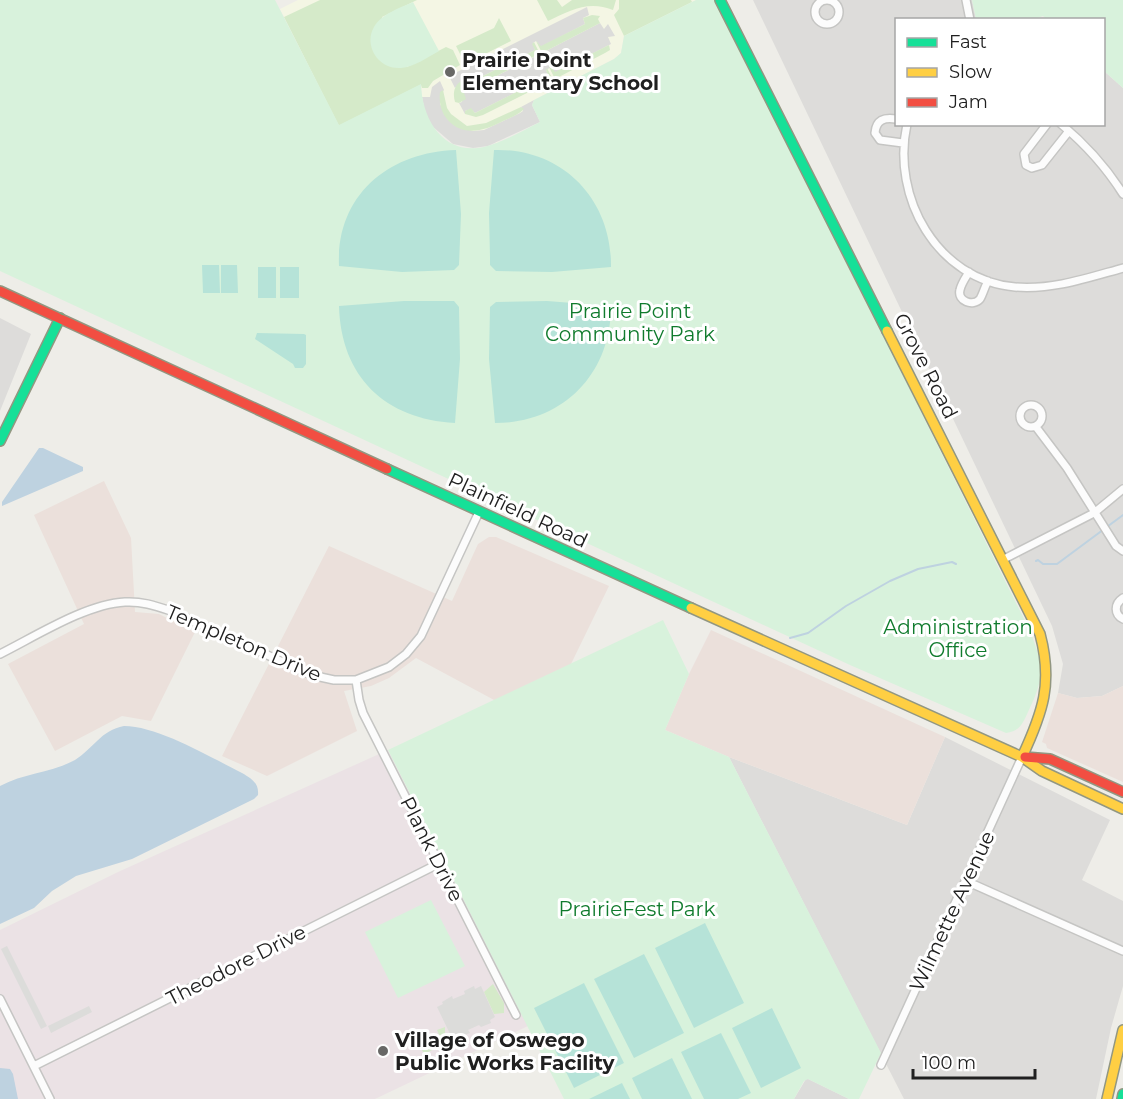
<svg xmlns="http://www.w3.org/2000/svg" width="1123" height="1099" font-family="Montserrat,sans-serif">
  <style>
    .residential { fill: #dddcda }
    .commercial { fill: #ebe0db }
    .industrial { fill: #ebe2e5 }
    .education { fill: #f4f6e4 }
    .religious { fill: #dcdcda }
    .grass { fill: #d5eac9 }
    .park { fill: #d8f2dc }
    .pitch { fill: #b6e3d8 }
    .water { fill: #bed2e0 }
    .pier { fill: #dddddb }
    .lines { fill: none; stroke-linecap: round; stroke-linejoin: round }
    .stream { stroke: #bed2e0; stroke-width: 2 }
    .street-casing { stroke: #c5c5c3; stroke-width: 10 }
    .fast-casing { stroke: #929781; stroke-width: 12 }
    .slow-casing { stroke: #929781; stroke-width: 12 }
    .jam-casing { stroke: #929781; stroke-width: 12 }
    .street { stroke: #fcfcfc; stroke-width: 7 }
    .fast { stroke: #16e098; stroke-width: 9 }
    .slow { stroke: #ffcf43; stroke-width: 9 }
    .jam { stroke: #f24e42; stroke-width: 9 }
    .poi-dot { fill: #686866; stroke: #fff; stroke-width: 2 }
    .labels { text-anchor: middle; stroke-width: 6; stroke-linejoin: round; paint-order: stroke }
    .poi-label { font-size: 20px; font-weight: bold; fill: #202020; stroke: #fff; text-anchor: start }
    .park-label { font-size: 20px; fill: #107b2d; stroke: #fff }
    .street-label { font-size: 20px; fill: #202020; stroke: #fff }
  </style>
  <rect width="100%" height="100%" fill="#eeede8"/>
  <path class="residential" d="M 753,0 L 972,0 L 976,19 L 896,20 L 896,124 L 1104,124 L 1104,71 L 1123,88 L 1123,686 L 1102,696 L 1077,698 L 1058,693 L 1063,664 L 1052,626 Z
    M 0,318 L 31,334 L 0,411 Z
    M 945,737 L 1110,820 L 1082,880 L 1123,901 L 1123,986 L 1111,1028 L 1096,1099 L 904,1099 L 729,757 L 907,825 Z"/>
  <path class="commercial" d="M 104,481 L 131,538 L 135,612 L 159,614 L 195,632 L 151,721 L 122,716 L 55,751 L 8,664 L 84,624 L 34,515 Z
    M 489,537 L 496,537 L 609,586 L 570,666 L 496,701 L 416,658 L 389,678 L 371,686 L 344,691 L 357,731 L 267,776 L 222,756 L 329,546 L 452,601 L 478,544 Z
    M 711,630 L 945,737 L 907,825 L 729,757 L 665,730 L 689,674 Z
    M 1123,686 L 1123,782 L 1047,748 L 1046,744 L 1042,742 L 1058,693 L 1077,698 L 1102,696 Z"/>
  <path class="industrial" d="M 388,750 L 528,1026 L 375,1099 L 0,1099 L 0,930 L 118,872 Z"/>
  <path class="education" d="M 298,0 L 696,0 L 624,36 L 621,53 L 614,59 L 534,100 L 497,143 L 428,119 L 422,97 L 421,85 L 339,126 L 280,9 Z"/>
  <path class="religious" d="M 587,7 L 589,15 L 583,18 L 585,24 L 541,47 L 536,41 L 533,43 L 535,50 L 467,84 L 463,80 L 455,88 L 449,76 Z
    M 600,23 L 604,29 L 608,24 L 615,36 L 608,37 L 611,44 L 555,73 L 551,67 L 546,70 L 549,76 L 475,113 L 471,109 L 465,111 L 465,114 L 459,103 L 462,102 L 463,93 L 538,55 L 542,61 L 546,58 L 544,52 Z
    M 440,81 L 444,90 L 440,95 L 440,104 L 448,119 L 453,124 L 473,131 L 484,130 L 520,113 L 523,111 L 521,107 L 534,100 L 532,105 L 540,122 L 488,146 L 473,148 L 453,144 L 432,126 L 425,112 L 422,97 L 430,97 L 432,87 Z
    M 7,946 L 47,1026 L 41,1029 L 1,949 Z
    M 474,986 L 475,989 L 481,986 L 495,1017 L 490,1020 L 491,1023 L 481,1027 L 479,1025 L 468,1030 L 470,1033 L 459,1037 L 458,1035 L 452,1038 L 437,1007 L 443,1004 L 442,1002 L 452,996 L 453,999 L 465,994 L 464,991 Z
    M 89,1006 L 92,1012 L 51,1033 L 48,1026 Z
    M 806,1079 L 808,1079 L 849,1099 L 794,1099 Z"/>
  <path class="grass" d="M 320,0 L 417,0 L 382,17 L 407,67 L 446,47 L 453,50 L 460,65 L 433,81 L 428,88 L 422,88 L 421,85 L 339,126 L 284,17 Z
    M 537,0 L 557,0 L 562,7 L 572,0 L 616,0 L 613,10 C 589,0 570,10 548,21 Z
    M 619,0 L 691,0 L 692,2 L 624,36 L 614,15 L 619,9 Z
    M 592,15 L 600,16 L 598,19 L 600,23 L 544,52 L 545,59 L 536,41 L 541,46 L 585,24 L 583,18 Z
    M 499,18 L 511,41 L 465,64 L 456,46 L 494,28 Z
    M 534,42 L 543,60 L 540,60 L 537,55 L 464,93 L 466,99 L 459,103 L 455,102 C 452,92 455,83 464,80 L 467,84 L 535,50 L 532,44 Z
    M 609,45 L 610,50 L 605,53 L 555,79 L 549,67 L 552,67 L 555,72 Z
    M 547,68 L 553,80 L 483,115 L 476,117 L 465,114 L 465,111 L 471,108 L 475,113 L 548,76 L 546,70 Z
    M 443,90 L 447,108 L 451,114 L 467,126 L 486,123 L 521,107 L 524,109 C 518,115 510,118 503,121 C 483,132 459,138 444,115 C 440,107 439,100 440,92 Z
    M 493,984 L 504,1003 L 504,1013 L 494,1014 L 484,992 Z
    M 445,1027 L 445,1034 L 448,1034 L 451,1041 L 424,1054 L 421,1048 L 441,1039 L 437,1030 Z"/>
  <path class="park" d="M 0,0 L 275,0 L 339,125 L 421,84 C 422,119 443,156 484,147 C 504,142 522,131 540,122 L 532,105 L 534,100 L 614,59 L 621,53 L 624,36 L 696,0 L 716,0 L 1030,631 C 1044,667 1045,677 1028,712 C 1023,723 1020,731 1006,733 L 850,665 L 0,271 Z
    M 972,0 L 1123,0 L 1123,88 L 1104,71 L 1104,20 L 1046,19 L 1043,16 L 1035,19 L 976,19 Z
    M 413,2 L 439,51 C 428,57 414,67 401,68 C 379,70 363,46 374,27 C 381,14 400,8 413,2 Z
    M 663,620 L 689,674 L 665,730 L 729,757 L 881,1053 L 859,1099 L 849,1099 L 808,1079 L 804,1081 L 794,1099 L 564,1099 L 388,750 Z
    M 431,900 L 465,966 L 398,998 L 365,932 Z"/>
  <path class="pitch" d="M 456,150 L 461,214 L 459,265 L 454,270 L 402,272 L 339,266 C 336,195 389,152 456,150 Z
    M 494,150 C 562,148 612,199 611,267 L 552,272 L 496,271 L 490,265 L 490,257 L 489,213 Z
    M 202,265 L 219,265 L 220,293 L 203,293 Z
    M 221,265 L 237,265 L 238,293 L 221,293 Z
    M 258,267 L 276,267 L 276,298 L 258,298 Z
    M 280,267 L 299,267 L 299,298 L 280,298 Z
    M 404,301 L 454,301 L 459,307 L 460,359 L 455,423 C 385,419 341,377 339,306 Z
    M 547,301 L 611,306 C 611,374 563,423 495,423 L 489,359 L 490,307 L 496,302 Z
    M 257,333 L 304,334 L 306,335 L 306,364 L 303,368 L 295,368 L 293,364 L 255,339 Z
    M 705,923 L 744,1003 L 694,1028 L 655,948 Z
    M 644,954 L 684,1033 L 634,1058 L 594,979 Z
    M 584,983 L 624,1063 L 574,1088 L 534,1008 Z
    M 772,1008 L 801,1068 L 761,1088 L 732,1028 Z
    M 721,1033 L 751,1093 L 738,1099 L 704,1099 L 681,1052 Z
    M 672,1058 L 692,1099 L 642,1099 L 632,1078 Z
    M 622,1083 L 630,1099 L 589,1099 Z"/>
  <path class="water" d="M 39,448 L 43,448 L 83,467 L 83,471 L 2,506 L 2,502 Z
    M 124,726 C 158,726 210,757 242,773 C 252,779 259,783 258,795 L 254,799 L 132,859 L 76,876 L 52,891 L 34,908 L 0,924 L 0,786 C 24,773 51,773 75,760 C 93,749 101,730 124,726 Z
    M 0,1068 L 10,1069 L 13,1074 L 18,1099 L 0,1099 Z"/>
  <path class="pier" d="M 1111,519 L 1117,528 L 1100,540 L 1094,531 Z"/>
  <g class="lines">
    <path class="stream" d="M 1036,561 L 1038,560 L 1043,564 L 1057,564 L 1123,515
      M 790,638 L 808,633 L 846,606 L 890,581 L 918,569 L 952,562 L 956,564"/>
    <defs>
      <path id="street" d="M 966,0 L 970,20
        M815 12a12 12 0 1 1 24 0a12 12 0 1 1-24 0Z
        M 896,119 C 884,117 876,120 875,133 L 880,140 L 903,143
        M 907,124 C 891,197 937,280 1015,287 C 1053,290 1087,278 1123,268
        M 1047,124 L 1024,154 L 1026,165 L 1032,168 L 1042,165 L 1069,131
        M 1061,124 C 1085,144 1106,167 1123,194
        M 969,272 C 966,277 961,284 960,290 C 957,301 973,307 980,299 C 983,294 985,286 988,281
        M1020 416a11 11 0 1 1 22 0a11 11 0 1 1-22 0Z
        M 1036,427 L 1067,468 L 1116,546 L 1123,551
        M 1004,559 L 1094,513 L 1123,489
        M 1123,598 C 1114,604 1114,614 1123,619
        M 0,654 C 36,636 86,604 125,602 C 142,601 156,606 171,611 L 311,675 L 334,680 L 356,680 L 389,667 L 406,654 L 421,636 L 479,512
        M 356,680 L 359,700 L 363,713 L 516,1015
        M 966,881 L 1123,951
        M 0,999 L 50,1099
        M 881,1065 L 1022,757
        M 34,1066 L 438,864"/>
      <path id="fast" d="M 720,0 L 887,331
        M 0,441 L 60,318
        M 387,469 L 691,608
        M 1122,1099 L 1123,1094"/>
      <path id="slow" d="M 887,331 L 1040,634 C 1053,683 1043,712 1022,757
        M 691,608 L 1022,757 L 1042,771 L 1123,809
        M 1107,1099 L 1123,1030"/>
      <path id="jam" d="M 0,291 L 387,469
        M 1025,757 L 1050,759 L 1123,792"/>
    </defs>
    <use href="#street" class="street-casing"/>
    <use href="#fast" class="fast-casing"/>
    <use href="#slow" class="slow-casing"/>
    <use href="#jam" class="jam-casing"/>
    <use href="#street" class="street"/>
    <use href="#fast" class="fast"/>
    <use href="#slow" class="slow"/>
    <use href="#jam" class="jam"/>
  </g>
  <g class="poi-dot">
    <circle cx="450" cy="72" r="6"/>
    <circle cx="383" cy="1051" r="6"/>
  </g>
  <g class="labels">
    <g class="poi-label">
      <text x="462" y="67">Prairie Point<tspan x="462" dy="23">Elementary School</tspan></text>
      <text x="395" y="1047">Village of Oswego<tspan x="395" dy="23">Public Works Facility</tspan></text>
    </g>
    <g class="park-label">
      <text x="630" y="318">Prairie Point<tspan x="630" dy="23">Community Park</tspan></text>
      <text x="958" y="634">Administration<tspan x="958" dy="23">Office</tspan></text>
      <text x="637" y="916">PrairieFest Park</text>
    </g>
    <g class="street-label">
      <text transform="translate(926 366) rotate(63)" y="7">Grove Road</text>
      <text transform="translate(518 510) rotate(25)" y="7">Plainfield Road</text>
      <text transform="translate(244 643) rotate(23)" y="7">Templeton Drive</text>
      <text transform="translate(432 849) rotate(63)" y="7">Plank Drive</text>
      <text transform="translate(952 911) rotate(-65)" y="7">Wilmette Avenue</text>
      <text transform="translate(236 965) rotate(-27)" y="7">Theodore Drive</text>
    </g>
  </g>
  <rect x="895" y="18" width="210" height="108" fill="#ffffff" stroke="#a6a6a6" stroke-width="1.5"/>
  <rect x="907" y="38" width="30" height="9" fill="#16e098" stroke="#a6a6a6" stroke-width="1.5"/>
  <text x="949" y="48" font-size="18" fill="#202020">Fast</text>
  <rect x="907" y="68" width="30" height="9" fill="#ffcf43" stroke="#a6a6a6" stroke-width="1.5"/>
  <text x="949" y="78" font-size="18" fill="#202020">Slow</text>
  <rect x="907" y="98" width="30" height="9" fill="#f24e42" stroke="#a6a6a6" stroke-width="1.5"/>
  <text x="949" y="108" font-size="18" fill="#202020">Jam</text>
  <path d="M913 1069v9h122v-9" fill="none" stroke="#202020" stroke-width="3"/>
  <text x="922" y="1069" font-size="18" fill="#202020" stroke="#ffffff" stroke-width="4.5" paint-order="stroke">100 m</text>
</svg>
